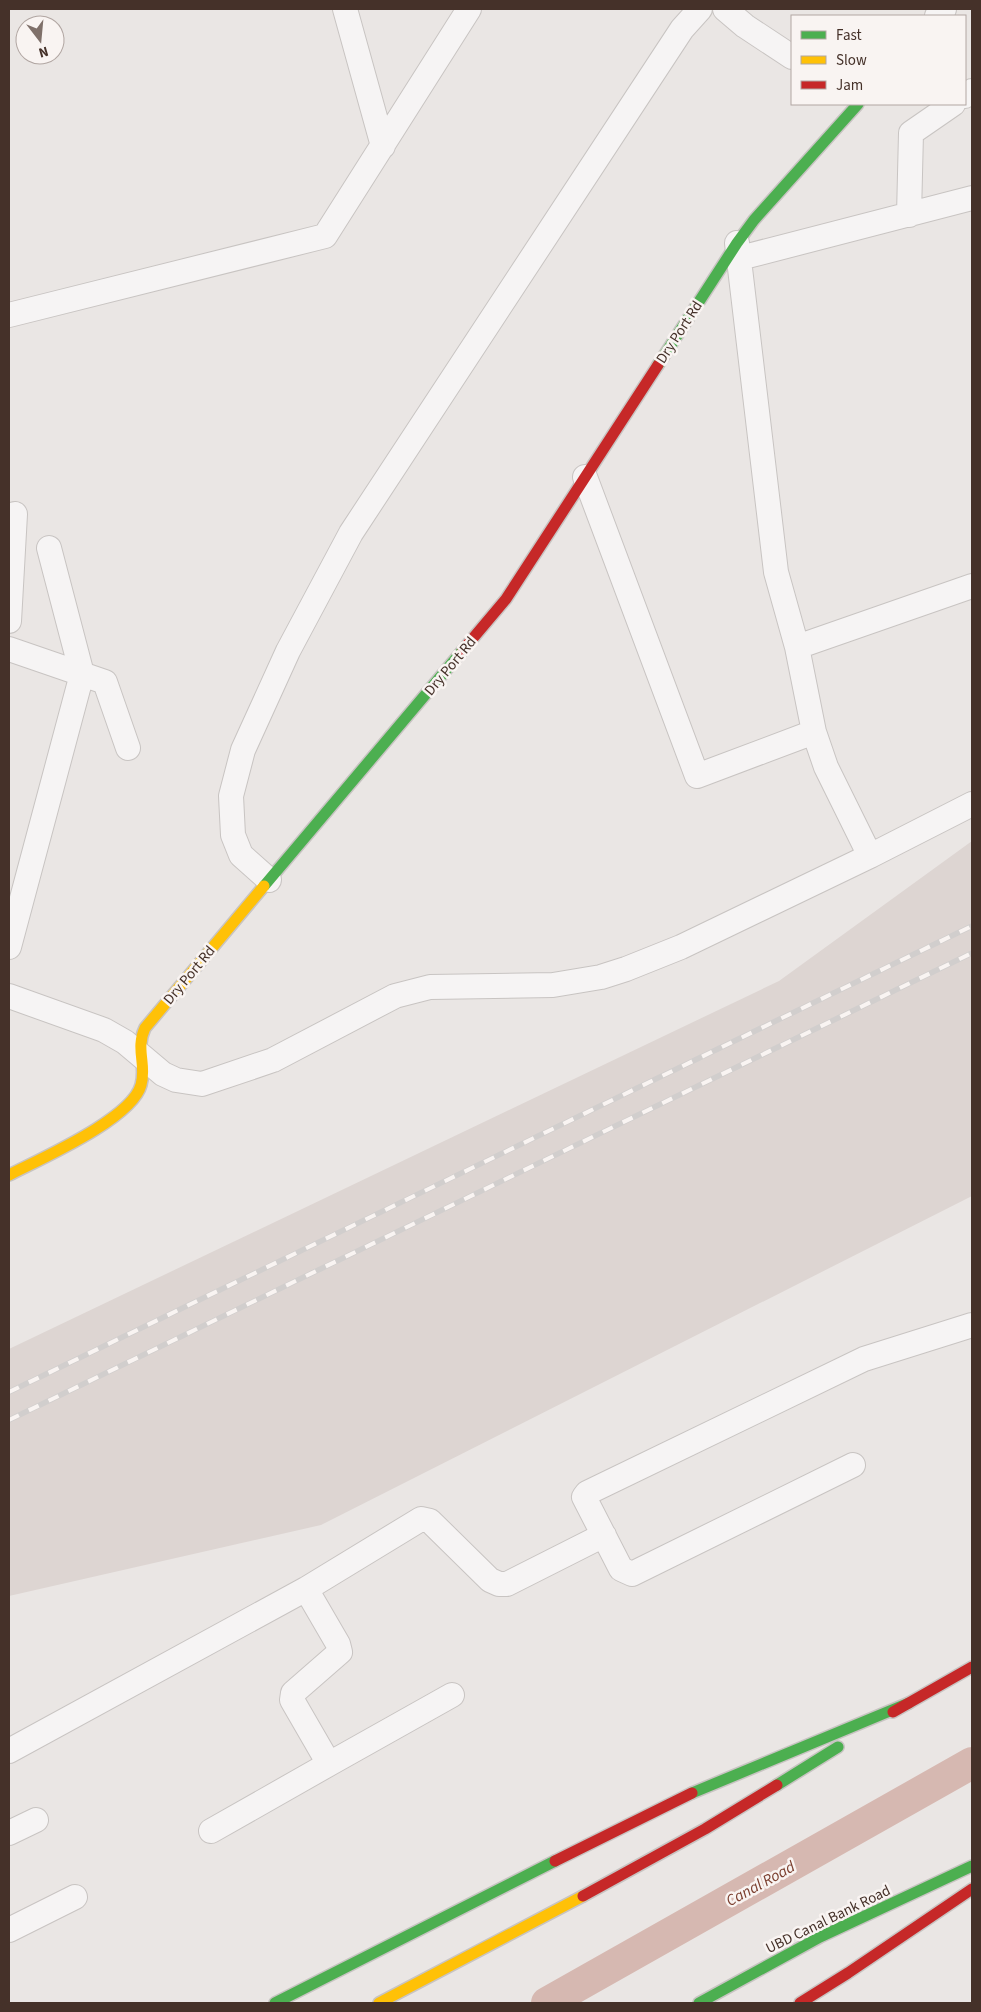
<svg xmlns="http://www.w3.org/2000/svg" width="981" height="2012" font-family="'Source Sans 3',sans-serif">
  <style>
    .built { fill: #ddd5d2 }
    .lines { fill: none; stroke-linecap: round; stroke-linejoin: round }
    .canal { stroke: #d6b8b1; stroke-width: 32 }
    .street-casing { stroke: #c8c4c2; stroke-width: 26 }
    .fast-casing { stroke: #c8c4c2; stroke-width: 14 }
    .slow-casing { stroke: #c8c4c2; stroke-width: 14 }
    .jam-casing { stroke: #c8c4c2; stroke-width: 14 }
    .street { stroke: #f6f4f4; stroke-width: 24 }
    .fast { stroke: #4caf50; stroke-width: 11 }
    .slow { stroke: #ffc107; stroke-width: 11 }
    .jam { stroke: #c62828; stroke-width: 11 }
    .rail-casing { stroke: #d1cecd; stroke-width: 5.5 }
    .rail { stroke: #f9f4f2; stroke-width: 4; stroke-dasharray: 11; stroke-linecap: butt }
    .labels { text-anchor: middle; stroke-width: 5; stroke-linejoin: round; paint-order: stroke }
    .street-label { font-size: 15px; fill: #453129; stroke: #f9f4f2 }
    .water-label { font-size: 16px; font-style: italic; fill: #7c4030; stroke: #f9f4f2 }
  </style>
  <rect width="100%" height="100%" fill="#eae6e4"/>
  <path class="built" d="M 972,841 L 972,1196 L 321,1525 L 9,1596 L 9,1349 L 779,981 Z"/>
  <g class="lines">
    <path class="canal" d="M 547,2003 L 972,1763"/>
    <defs>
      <path id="street" d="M 345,9 L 383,146
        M 725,9 L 745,26 L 792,57
        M 937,16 L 944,9
        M 965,96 L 972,91
        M 909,215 L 911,133 L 953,104
        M 737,243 L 776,572 L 797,647 L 814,732 L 826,767 L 870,856
        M 740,258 L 972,198
        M 9,315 L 325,236 L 469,9
        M 585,477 L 697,776 L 814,732
        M 9,621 L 15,514
        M 797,647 L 972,586
        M 9,649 L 105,682 L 128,748
        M 269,880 L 241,855 L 233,835 L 231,796 L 243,750 L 288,651 L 351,533 L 682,29 L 700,9
        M 9,947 L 82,674 L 49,548
        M 9,996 L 104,1030 L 125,1042 L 163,1074 L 176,1080 L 202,1084 L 273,1060 L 395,996 L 430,987 L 553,985 L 601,977 L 626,969 L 681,947 L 870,856 L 972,804
        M 853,1465 L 632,1574 L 621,1569 L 584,1497 L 587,1493 L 864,1359 L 972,1325
        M 306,1589 L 421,1519 L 430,1521 L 490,1580 L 499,1584 L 507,1584 L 604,1535
        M 9,1751 L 306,1589 L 338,1644 L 340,1652 L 293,1693 L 292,1700 L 329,1764 L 452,1695
        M 211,1831 L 329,1764
        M 9,1833 L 36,1820
        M 9,1930 L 75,1897"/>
      <path id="fast" d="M 658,365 L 737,243 L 754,220 L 858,104
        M 264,886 L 463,650
        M 777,1785 L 838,1747
        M 692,1793 L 909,1703
        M 275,2003 L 555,1861
        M 699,2003 L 820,1937 L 972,1866"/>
      <path id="slow" d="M 9,1175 C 40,1159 132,1119 141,1085 C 147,1065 135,1049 145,1028 L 264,886
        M 379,2003 L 583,1896"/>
      <path id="jam" d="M 463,650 L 506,599 L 658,365
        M 893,1712 L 972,1667
        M 555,1861 L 692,1793
        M 583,1896 L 705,1829 L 777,1785
        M 800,2003 L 848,1973 L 972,1889"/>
    </defs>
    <use href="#street" class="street-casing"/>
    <use href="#fast" class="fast-casing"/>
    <use href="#slow" class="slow-casing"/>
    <use href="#jam" class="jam-casing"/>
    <use href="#street" class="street"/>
    <use href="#fast" class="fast"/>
    <use href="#slow" class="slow"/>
    <use href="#jam" class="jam"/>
    <defs>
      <path id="rail" d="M 9,1392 L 972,926
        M 9,1420 L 972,953"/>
    </defs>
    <use href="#rail" class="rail-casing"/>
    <use href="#rail" class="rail"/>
  </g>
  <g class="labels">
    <g class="street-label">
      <text transform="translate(679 332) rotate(-57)" y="5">Dry Port Rd</text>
      <text transform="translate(450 666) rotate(-50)" y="5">Dry Port Rd</text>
      <text transform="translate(189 975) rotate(-50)" y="5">Dry Port Rd</text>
      <text transform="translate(828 1919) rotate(-26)" y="5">UBD Canal Bank Road</text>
    </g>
    <g class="water-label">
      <text transform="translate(760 1883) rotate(-29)" y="6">Canal Road</text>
    </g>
  </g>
  <rect width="981" height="2012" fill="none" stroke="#453129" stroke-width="20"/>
  <rect x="791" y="15" width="175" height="90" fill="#f9f4f2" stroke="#b1a6a2"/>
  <rect x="801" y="31" width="25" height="8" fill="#4caf50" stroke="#b1a6a2"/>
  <text x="836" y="40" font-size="15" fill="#453129">Fast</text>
  <rect x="801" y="56" width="25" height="8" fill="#ffc107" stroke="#b1a6a2"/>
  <text x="836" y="65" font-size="15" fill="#453129">Slow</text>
  <rect x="801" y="81" width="25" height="8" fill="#c62828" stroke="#b1a6a2"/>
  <text x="836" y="90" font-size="15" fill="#453129">Jam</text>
  <g transform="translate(40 40) rotate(164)"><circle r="24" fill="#f9f4f2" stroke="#b1a6a2"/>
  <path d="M0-4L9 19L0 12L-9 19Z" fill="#7f706a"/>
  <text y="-8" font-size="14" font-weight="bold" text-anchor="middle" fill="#453129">N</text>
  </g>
</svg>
